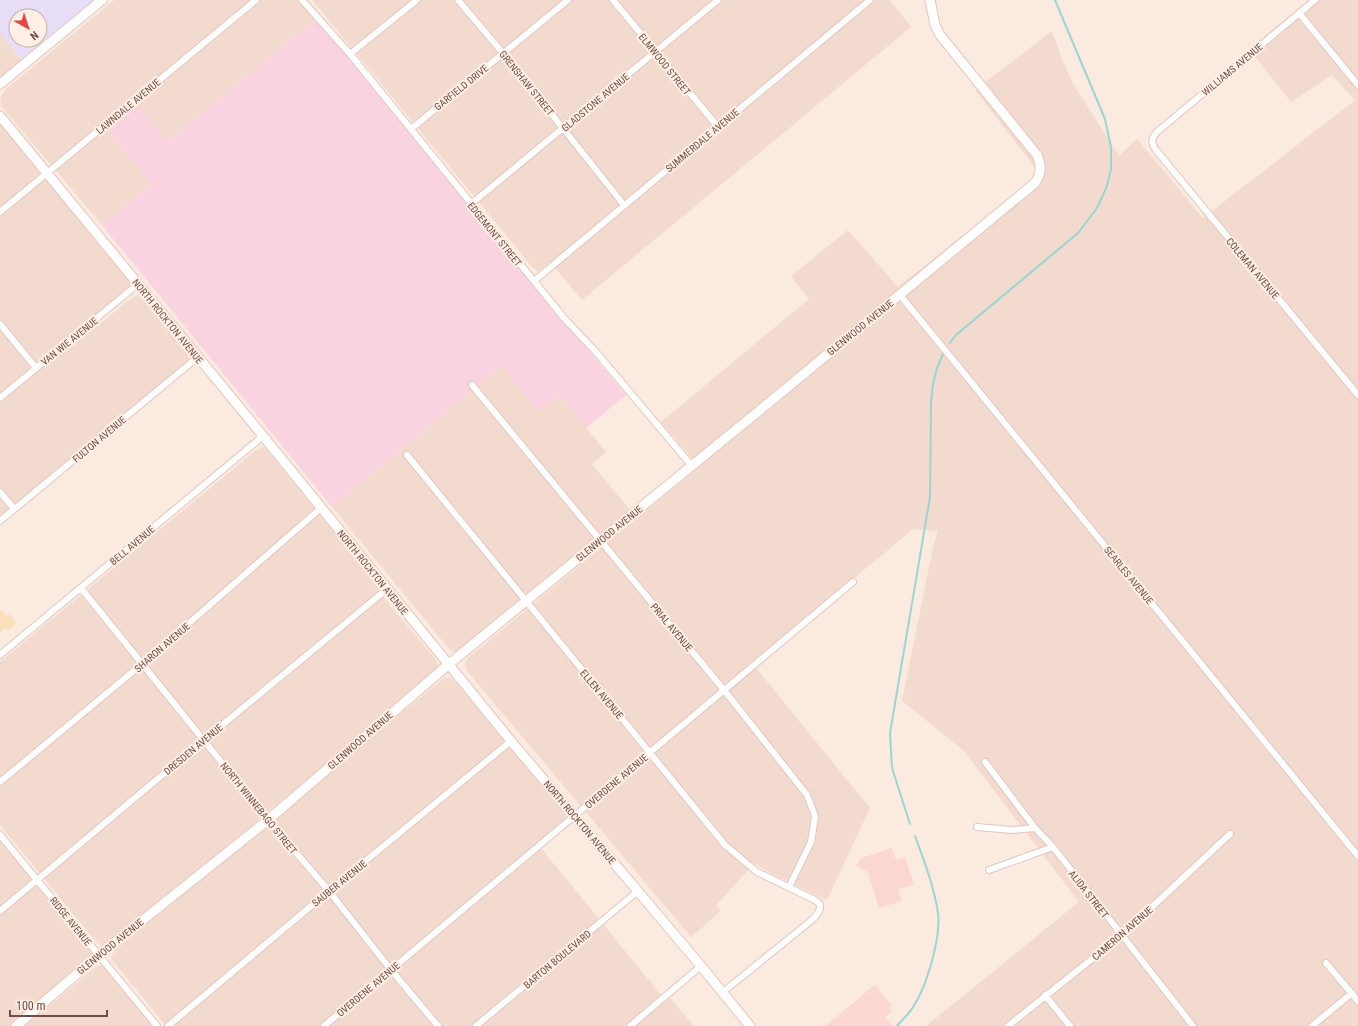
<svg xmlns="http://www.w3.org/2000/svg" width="1358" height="1026" font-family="'Roboto Condensed',sans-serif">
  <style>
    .residential { fill: #f3dace }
    .commercial { fill: #fcd6d3 }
    .education { fill: #e8ddf7; fill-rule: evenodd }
    .medical { fill: #f9d3e0 }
    .sand { fill: #fbdeba }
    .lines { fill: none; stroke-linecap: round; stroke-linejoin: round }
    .stream { stroke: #9bd5d2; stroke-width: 2 }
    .street-casing { stroke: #e1c7bf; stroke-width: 8 }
    .secondary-casing { stroke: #e6c6bc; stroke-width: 11 }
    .street { stroke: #fff; stroke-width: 6 }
    .secondary { stroke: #fff; stroke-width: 9 }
    .labels { text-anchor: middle; stroke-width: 4; stroke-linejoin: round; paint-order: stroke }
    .street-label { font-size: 10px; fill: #714d48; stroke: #ffefe5 }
  </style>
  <rect width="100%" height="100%" fill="#fbeadf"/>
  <path class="residential" d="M 114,0 L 300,0 L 316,19 L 168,141 L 108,131 L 151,184 L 102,225 L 1,106 L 0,99 L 3,93 L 6,89 Z
    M 312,0 L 890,0 L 911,27 L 582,300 L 550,262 L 538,271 L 533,268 Z
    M 1309,0 L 1358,0 L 1358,1026 L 926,1026 L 1079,902 L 964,751 L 902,701 L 933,547 L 938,531 L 913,529 L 752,663 L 870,808 L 827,900 L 768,872 L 755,863 L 716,905 L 721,911 L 691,937 L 467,671 L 465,663 L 468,658 L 699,467 L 661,422 L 809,299 L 791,276 L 848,230 L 898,287 L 1030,182 L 1035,175 L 1036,169 L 975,90 L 1052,31 L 1062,59 L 1072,82 L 1119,156 L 1137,139 L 1203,218 L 1355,100 L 1332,75 L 1291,102 L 1249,49 Z
    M 0,33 L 24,62 L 0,81 Z
    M 0,121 L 129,280 L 131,284 L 130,287 L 75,334 L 80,340 L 132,298 L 138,295 L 143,299 L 189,356 L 189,359 L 184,364 L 0,517 Z
    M 501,366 L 538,411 L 559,395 L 606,452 L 592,464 L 631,511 L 456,653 L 450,650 L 332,507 Z
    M 263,447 L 266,449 L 366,571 L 387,602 L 434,657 L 438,664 L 438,668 L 431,676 L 108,945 L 104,946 L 98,944 L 0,825 L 0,662 L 256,450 Z
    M 444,678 L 450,678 L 455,682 L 566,811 L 567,815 L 561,823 L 537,843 L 661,995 L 670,998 L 694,1026 L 166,1026 L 112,960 L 111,957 L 114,951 Z
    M 0,839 L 93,953 L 93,957 L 12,1026 L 0,1026 Z
    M 102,965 L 108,971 L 154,1026 L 25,1026 L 96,967 Z"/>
  <path class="commercial" d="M 892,848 L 896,860 L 905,857 L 914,885 L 898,889 L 902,901 L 879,908 L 868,872 L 856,866 L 861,858 Z
    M 875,985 L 891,1005 L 889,1007 L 892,1011 L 885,1017 L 892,1026 L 825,1026 Z"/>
  <path class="education" d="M 0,0 L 98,0 L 24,62 L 0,33 ZM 16,16 L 40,16 L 40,40 L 16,40 Z"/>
  <path class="medical" d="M 316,19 L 562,319 L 626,395 L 586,428 L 559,395 L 538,412 L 501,366 L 332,507 L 102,225 L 151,184 L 108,131 L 139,106 L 168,141 Z"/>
  <path class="sand" d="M 0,609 L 6,616 L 10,614 L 15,620 L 14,626 L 8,631 L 5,628 L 0,632 Z"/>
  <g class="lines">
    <path class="stream" d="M 950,343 L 956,335 L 1078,233 L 1097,208 L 1107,186 L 1111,169 L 1111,147 L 1105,119 L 1055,0
      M 910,824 L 892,768 L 890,733 L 930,497 L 931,403 L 933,384 L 937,368 L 943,354
      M 897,1026 C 902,1020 909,1014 913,1007 C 927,986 941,938 938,913 C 934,886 924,861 915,836"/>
    <defs>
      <path id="street" d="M 302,0 L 350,54 L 564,318 L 596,352 L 691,465
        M 458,0 L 503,53 L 624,205
        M 613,0 L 718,127
        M 1315,0 L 1158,131 C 1152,137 1150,142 1156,150 L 1358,395
        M 1299,13 L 1358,85
        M 350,54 L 417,0
        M 411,129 L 568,0
        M 471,204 L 718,0
        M 0,212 L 256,0
        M 534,281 L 870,0
        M 900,295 L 1358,856
        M 0,324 L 36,368
        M 472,385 L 724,690 L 807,795 L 815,816 L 811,842 L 789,887
        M 0,398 L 138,284
        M 407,455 L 725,845 L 757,872 L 815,900 L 820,904 C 821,913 814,918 807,924 L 723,992
        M 0,492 L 14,509
        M 0,521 L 198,357
        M 81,588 L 268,820 L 329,891 L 391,970 L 438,1026
        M 0,655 L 263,436
        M 985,762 L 1035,828 L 1053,847 L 1193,1026
        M 0,782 L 142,664 L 321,508
        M 977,827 L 1012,830 L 1035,828
        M 0,835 L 157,1026
        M 989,870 L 1053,847
        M 0,911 L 204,740 L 387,589
        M 1326,963 L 1358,1001
        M 1045,995 L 1070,1026
        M 168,1026 L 329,891 L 511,741
        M 324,1026 L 853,582
        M 476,1026 L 638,891
        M 630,1026 L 701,966
        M 1008,1026 L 1122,935 L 1230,834
        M 1312,1026 L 1352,993"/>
      <path id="secondary" d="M 0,84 L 102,0
        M 0,116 L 263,436 L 511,741 L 701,966 L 750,1026
        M 16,1026 L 99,955 L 268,820 L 449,664 L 760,410 L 1035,183 C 1042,173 1041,165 1037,155 L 940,35 L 935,25 L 930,0"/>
    </defs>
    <use href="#street" class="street-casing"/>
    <use href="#secondary" class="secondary-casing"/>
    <use href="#street" class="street"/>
    <use href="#secondary" class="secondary"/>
  </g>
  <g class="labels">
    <g class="street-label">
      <text transform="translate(665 64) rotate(51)" y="4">ELMWOOD STREET</text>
      <text transform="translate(1232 69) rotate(-40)" y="4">WILLIAMS AVENUE</text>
      <text transform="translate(527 83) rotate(51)" y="4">GRENSHAW STREET</text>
      <text transform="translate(461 87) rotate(-39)" y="4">GARFIELD DRIVE</text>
      <text transform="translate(595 102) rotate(-40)" y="4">GLADSTONE AVENUE</text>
      <text transform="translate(128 106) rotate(-40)" y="4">LAWNDALE AVENUE</text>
      <text transform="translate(702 140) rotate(-40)" y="4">SUMMERDALE AVENUE</text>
      <text transform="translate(495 234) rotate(51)" y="4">EDGEMONT STREET</text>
      <text transform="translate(1253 268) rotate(50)" y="4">COLEMAN AVENUE</text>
      <text transform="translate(168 321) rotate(51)" y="4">NORTH ROCKTON AVENUE</text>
      <text transform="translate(860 327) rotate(-39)" y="4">GLENWOOD AVENUE</text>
      <text transform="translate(69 341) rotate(-39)" y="4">VAN WIE AVENUE</text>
      <text transform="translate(99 439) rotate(-40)" y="4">FULTON AVENUE</text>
      <text transform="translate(609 533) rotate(-39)" y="4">GLENWOOD AVENUE</text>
      <text transform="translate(132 545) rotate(-40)" y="4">BELL AVENUE</text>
      <text transform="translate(373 572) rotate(51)" y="4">NORTH ROCKTON AVENUE</text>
      <text transform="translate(1129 575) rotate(51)" y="4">SEARLES AVENUE</text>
      <text transform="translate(672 627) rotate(50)" y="4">PRIAL AVENUE</text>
      <text transform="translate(162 647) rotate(-41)" y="4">SHARON AVENUE</text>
      <text transform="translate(602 694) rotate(50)" y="4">ELLEN AVENUE</text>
      <text transform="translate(360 740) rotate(-41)" y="4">GLENWOOD AVENUE</text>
      <text transform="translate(193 749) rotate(-40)" y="4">DRESDEN AVENUE</text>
      <text transform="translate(616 781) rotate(-40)" y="4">OVERDENE AVENUE</text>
      <text transform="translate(259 808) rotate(51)" y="4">NORTH WINNEBAGO STREET</text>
      <text transform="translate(580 822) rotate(50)" y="4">NORTH ROCKTON AVENUE</text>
      <text transform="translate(339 883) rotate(-39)" y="4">SAUBER AVENUE</text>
      <text transform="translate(1089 894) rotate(52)" y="4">ALIDA STREET</text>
      <text transform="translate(71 921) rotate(51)" y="4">RIDGE AVENUE</text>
      <text transform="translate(1122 933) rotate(-41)" y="4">CAMERON AVENUE</text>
      <text transform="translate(110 946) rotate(-39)" y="4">GLENWOOD AVENUE</text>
      <text transform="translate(557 959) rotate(-40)" y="4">BARTON BOULEVARD</text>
      <text transform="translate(368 989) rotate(-40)" y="4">OVERDENE AVENUE</text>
    </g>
  </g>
  <g transform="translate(28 28) rotate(141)"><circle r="19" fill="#ffefe5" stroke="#c6aea6"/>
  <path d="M0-3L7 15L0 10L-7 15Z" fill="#e44646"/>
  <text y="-6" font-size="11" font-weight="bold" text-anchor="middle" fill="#714d48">N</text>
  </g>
  <path d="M10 1010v6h97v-6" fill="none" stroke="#714d48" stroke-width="2"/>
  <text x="16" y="1010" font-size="12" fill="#714d48" stroke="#ffefe5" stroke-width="3" paint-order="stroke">100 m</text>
</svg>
